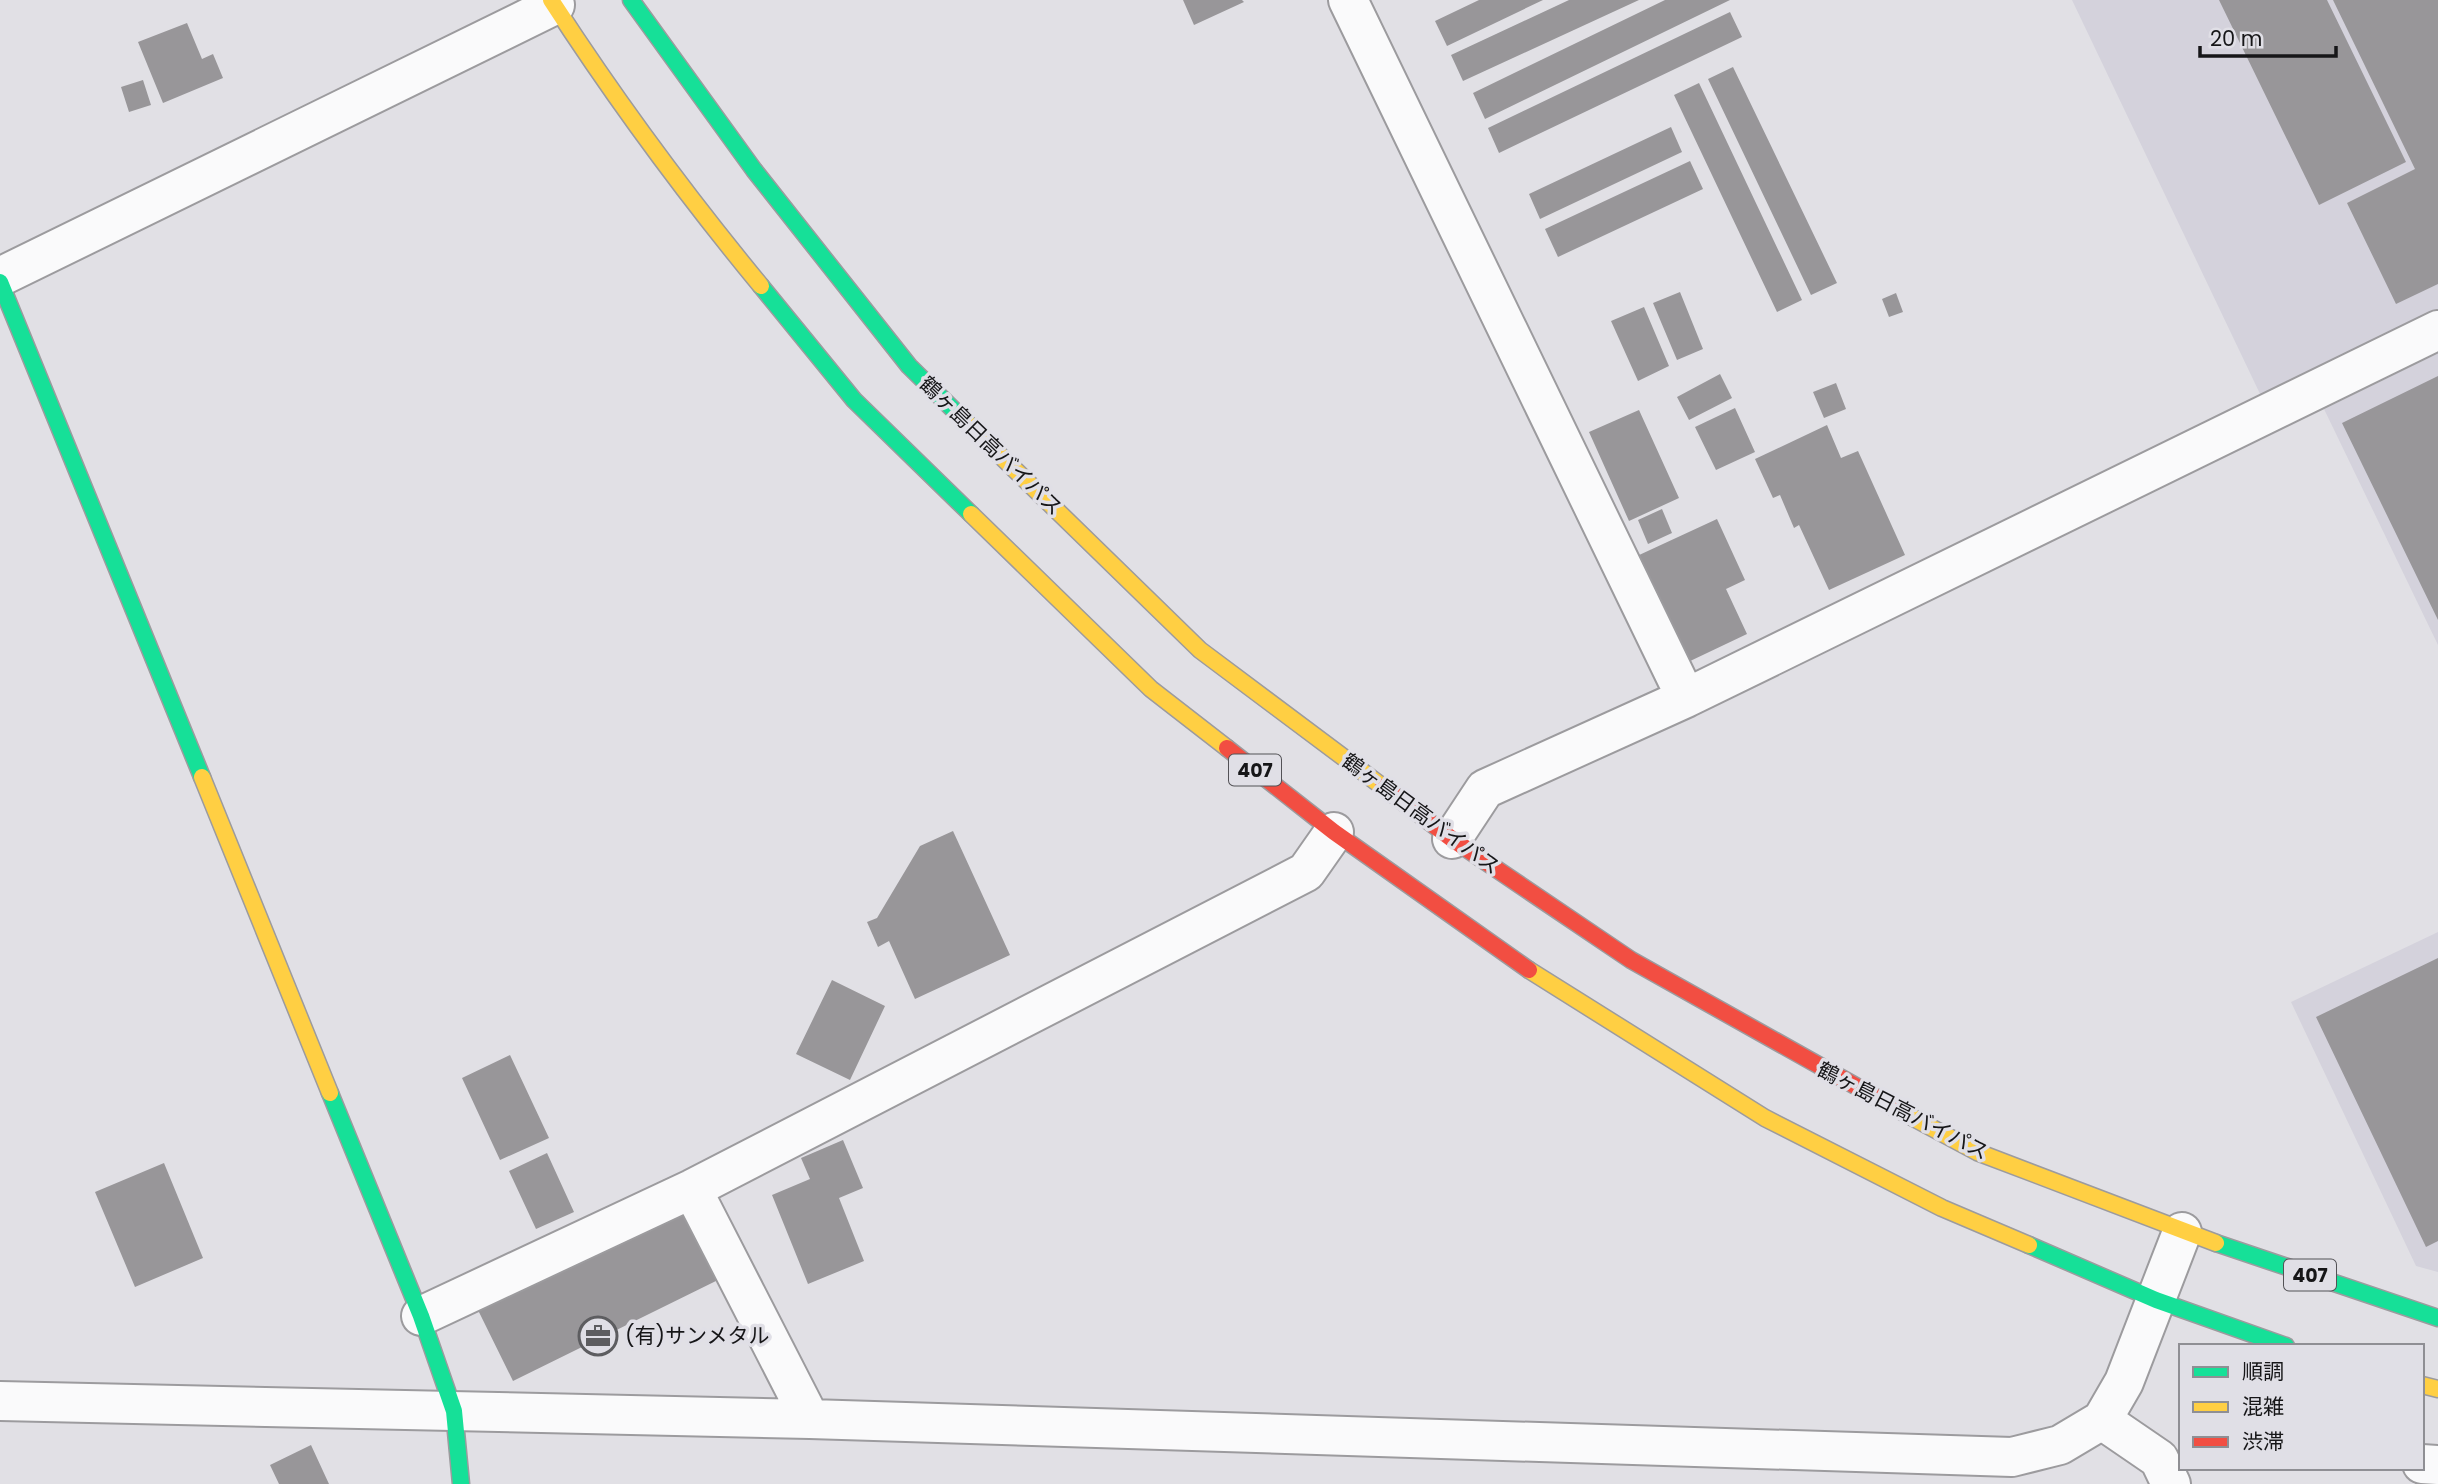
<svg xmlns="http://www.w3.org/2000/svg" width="2438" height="1484" font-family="Poppins,'Noto Sans JP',sans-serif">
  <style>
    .built { fill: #d4d2dc }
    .building { fill: #989699 }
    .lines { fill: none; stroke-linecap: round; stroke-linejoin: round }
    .street-casing { stroke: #9c9b9e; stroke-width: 42 }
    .fast-casing { stroke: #9c9b9e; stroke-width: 19 }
    .slow-casing { stroke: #9c9b9e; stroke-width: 19 }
    .jam-casing { stroke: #9c9b9e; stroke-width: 19 }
    .street { stroke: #fafafb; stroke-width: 38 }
    .fast { stroke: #16e098; stroke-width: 16 }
    .slow { stroke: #ffcf43; stroke-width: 16 }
    .jam { stroke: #f24e42; stroke-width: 16 }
    .labels { text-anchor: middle; stroke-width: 7; stroke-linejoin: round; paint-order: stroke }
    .shield { fill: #e0dfe6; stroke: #535256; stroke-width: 2 }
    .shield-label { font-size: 19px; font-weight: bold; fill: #161618 }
    .street-label { font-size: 21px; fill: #161618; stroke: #e0dfe6 }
    .poi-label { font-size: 21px; fill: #161618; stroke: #e0dfe6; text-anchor: start }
  </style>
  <rect width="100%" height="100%" fill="#e1e0e5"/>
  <path class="built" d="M 2072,0 L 2438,0 L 2438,312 L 2262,398 Z
    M 2438,353 L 2438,645 L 2324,409 Z
    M 2438,932 L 2438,1272 L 2416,1266 L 2291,1002 Z"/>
  <path class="building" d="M 1183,0 L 1242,0 L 1244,2 L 1194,25 Z
    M 1479,0 L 1543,0 L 1447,46 L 1435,21 Z
    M 1569,0 L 1639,0 L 1463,81 L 1451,55 Z
    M 1665,0 L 1730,0 L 1485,119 L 1473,93 Z
    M 2219,0 L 2327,0 L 2406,162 L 2319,205 Z
    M 2333,0 L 2438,0 L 2438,284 L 2396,304 L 2347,203 L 2415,169 Z
    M 1730,12 L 1742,37 L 1499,153 L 1488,128 Z
    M 187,23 L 202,59 L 213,54 L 223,78 L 163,103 L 138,42 Z
    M 1733,67 L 1837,283 L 1811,295 L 1708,79 Z
    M 143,80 L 151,105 L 129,112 L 121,87 Z
    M 1699,83 L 1802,300 L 1777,312 L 1674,95 Z
    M 1671,127 L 1682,152 L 1540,219 L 1529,194 Z
    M 1690,161 L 1703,189 L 1558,257 L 1545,229 Z
    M 1680,292 L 1703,349 L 1677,360 L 1653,303 Z
    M 1896,293 L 1903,312 L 1889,317 L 1882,299 Z
    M 1644,307 L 1669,366 L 1638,381 L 1611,321 Z
    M 1720,374 L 1732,398 L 1689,420 L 1677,397 Z
    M 2438,376 L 2438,620 L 2342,423 Z
    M 1836,383 L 1846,409 L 1824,418 L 1813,392 Z
    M 1735,408 L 1755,452 L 1716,470 L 1695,427 Z
    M 1639,410 L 1679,498 L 1629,521 L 1589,432 Z
    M 1827,425 L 1841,458 L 1858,451 L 1905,555 L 1829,590 L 1799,525 L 1794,528 L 1780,495 L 1773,498 L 1755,459 Z
    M 1662,509 L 1672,533 L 1648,544 L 1638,520 Z
    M 1717,519 L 1745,580 L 1726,589 L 1747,634 L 1686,663 L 1637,556 Z
    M 953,831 L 1010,955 L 915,999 L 889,941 L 878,947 L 867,922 L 877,918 L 920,846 Z
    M 2438,958 L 2438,1241 L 2426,1247 L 2316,1017 Z
    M 832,980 L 885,1006 L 850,1080 L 796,1054 Z
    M 510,1055 L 549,1138 L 500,1160 L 462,1078 Z
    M 843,1140 L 863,1188 L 839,1198 L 864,1261 L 808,1284 L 772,1195 L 810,1179 L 801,1158 Z
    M 547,1153 L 574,1212 L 536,1229 L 509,1171 Z
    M 164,1163 L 203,1258 L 135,1287 L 95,1192 Z
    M 683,1204 L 720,1279 L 513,1381 L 476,1306 Z
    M 311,1445 L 329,1484 L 279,1484 L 270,1465 Z"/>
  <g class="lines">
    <defs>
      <path id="street" d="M 1348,0 L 1686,698
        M 0,277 L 555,5
        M 1452,839 L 1485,789 L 1686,698 L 2438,330
        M 692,1189 L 810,1419
        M 421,1316 L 692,1189 L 1306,872 L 1334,832
        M 0,1401 L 810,1419 L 2012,1457 L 2060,1445 L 2102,1420 L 2124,1382 L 2182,1232
        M 2102,1420 L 2159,1459 L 2171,1484
        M 2422,1464 L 2438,1465"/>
      <path id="fast" d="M 631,0 L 754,170 L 909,366 L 968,424
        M 0,282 L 202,777
        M 761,286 L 854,400 L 971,514
        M 330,1093 L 421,1316 L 454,1411 L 461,1484
        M 2216,1243 L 2438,1318
        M 2029,1245 L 2156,1300 L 2286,1346"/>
      <path id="slow" d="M 551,0 C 615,99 686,195 761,286
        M 968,424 L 1200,650 L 1383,787
        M 971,514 L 1151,689 L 1227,748
        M 202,777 L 330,1093
        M 1529,970 L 1765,1118 L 1942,1208 L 2029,1245
        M 1893,1107 L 1977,1152 L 2216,1243
        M 2422,1385 L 2438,1389"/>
      <path id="jam" d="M 1227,748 L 1334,832 L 1529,970
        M 1383,787 L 1452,839 L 1631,960 L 1893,1107"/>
    </defs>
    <use href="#street" class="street-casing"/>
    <use href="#fast" class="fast-casing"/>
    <use href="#slow" class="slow-casing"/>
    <use href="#jam" class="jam-casing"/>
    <use href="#street" class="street"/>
    <use href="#fast" class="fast"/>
    <use href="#slow" class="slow"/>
    <use href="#jam" class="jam"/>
  </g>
  <defs>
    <symbol id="office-ring" viewBox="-11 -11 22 22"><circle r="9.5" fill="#e0dfe6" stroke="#5d5d60" stroke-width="1.5"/><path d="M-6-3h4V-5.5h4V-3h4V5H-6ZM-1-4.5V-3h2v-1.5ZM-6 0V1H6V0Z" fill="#5d5d60"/></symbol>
  </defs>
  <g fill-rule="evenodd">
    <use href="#office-ring" x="576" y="1314" width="44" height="44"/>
  </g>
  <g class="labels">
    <g class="shield">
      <rect x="1229" y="754.5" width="52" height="31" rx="5"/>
      <rect x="2284" y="1259.5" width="52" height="31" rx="5"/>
    </g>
    <g class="shield-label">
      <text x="1255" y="777">407</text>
      <text x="2310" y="1282">407</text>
    </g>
    <g class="street-label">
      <text transform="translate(991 446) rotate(44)" y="7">鶴ヶ島日高バイパス</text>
      <text transform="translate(1421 814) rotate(36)" y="7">鶴ヶ島日高バイパス</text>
      <text transform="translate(1903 1111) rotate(27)" y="7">鶴ヶ島日高バイパス</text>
    </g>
    <g class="poi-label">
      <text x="625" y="1343">(有)サンメタル</text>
    </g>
  </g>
  <rect x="2179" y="1344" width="245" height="126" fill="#e0dfe6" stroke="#8f8f94" stroke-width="2"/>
  <rect x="2193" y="1367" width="35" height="10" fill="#16e098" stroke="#8f8f94" stroke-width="2"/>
  <text x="2242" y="1379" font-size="21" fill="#161618">順調</text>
  <rect x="2193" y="1402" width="35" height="10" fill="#ffcf43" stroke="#8f8f94" stroke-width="2"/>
  <text x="2242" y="1414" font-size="21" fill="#161618">混雑</text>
  <rect x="2193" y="1437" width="35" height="10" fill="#f24e42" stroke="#8f8f94" stroke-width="2"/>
  <text x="2242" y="1449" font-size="21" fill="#161618">渋滞</text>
  <path d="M2200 46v10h136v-10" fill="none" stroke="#161618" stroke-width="3.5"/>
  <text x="2210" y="46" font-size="21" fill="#161618" stroke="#e0dfe6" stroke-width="5" paint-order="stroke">20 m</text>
</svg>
